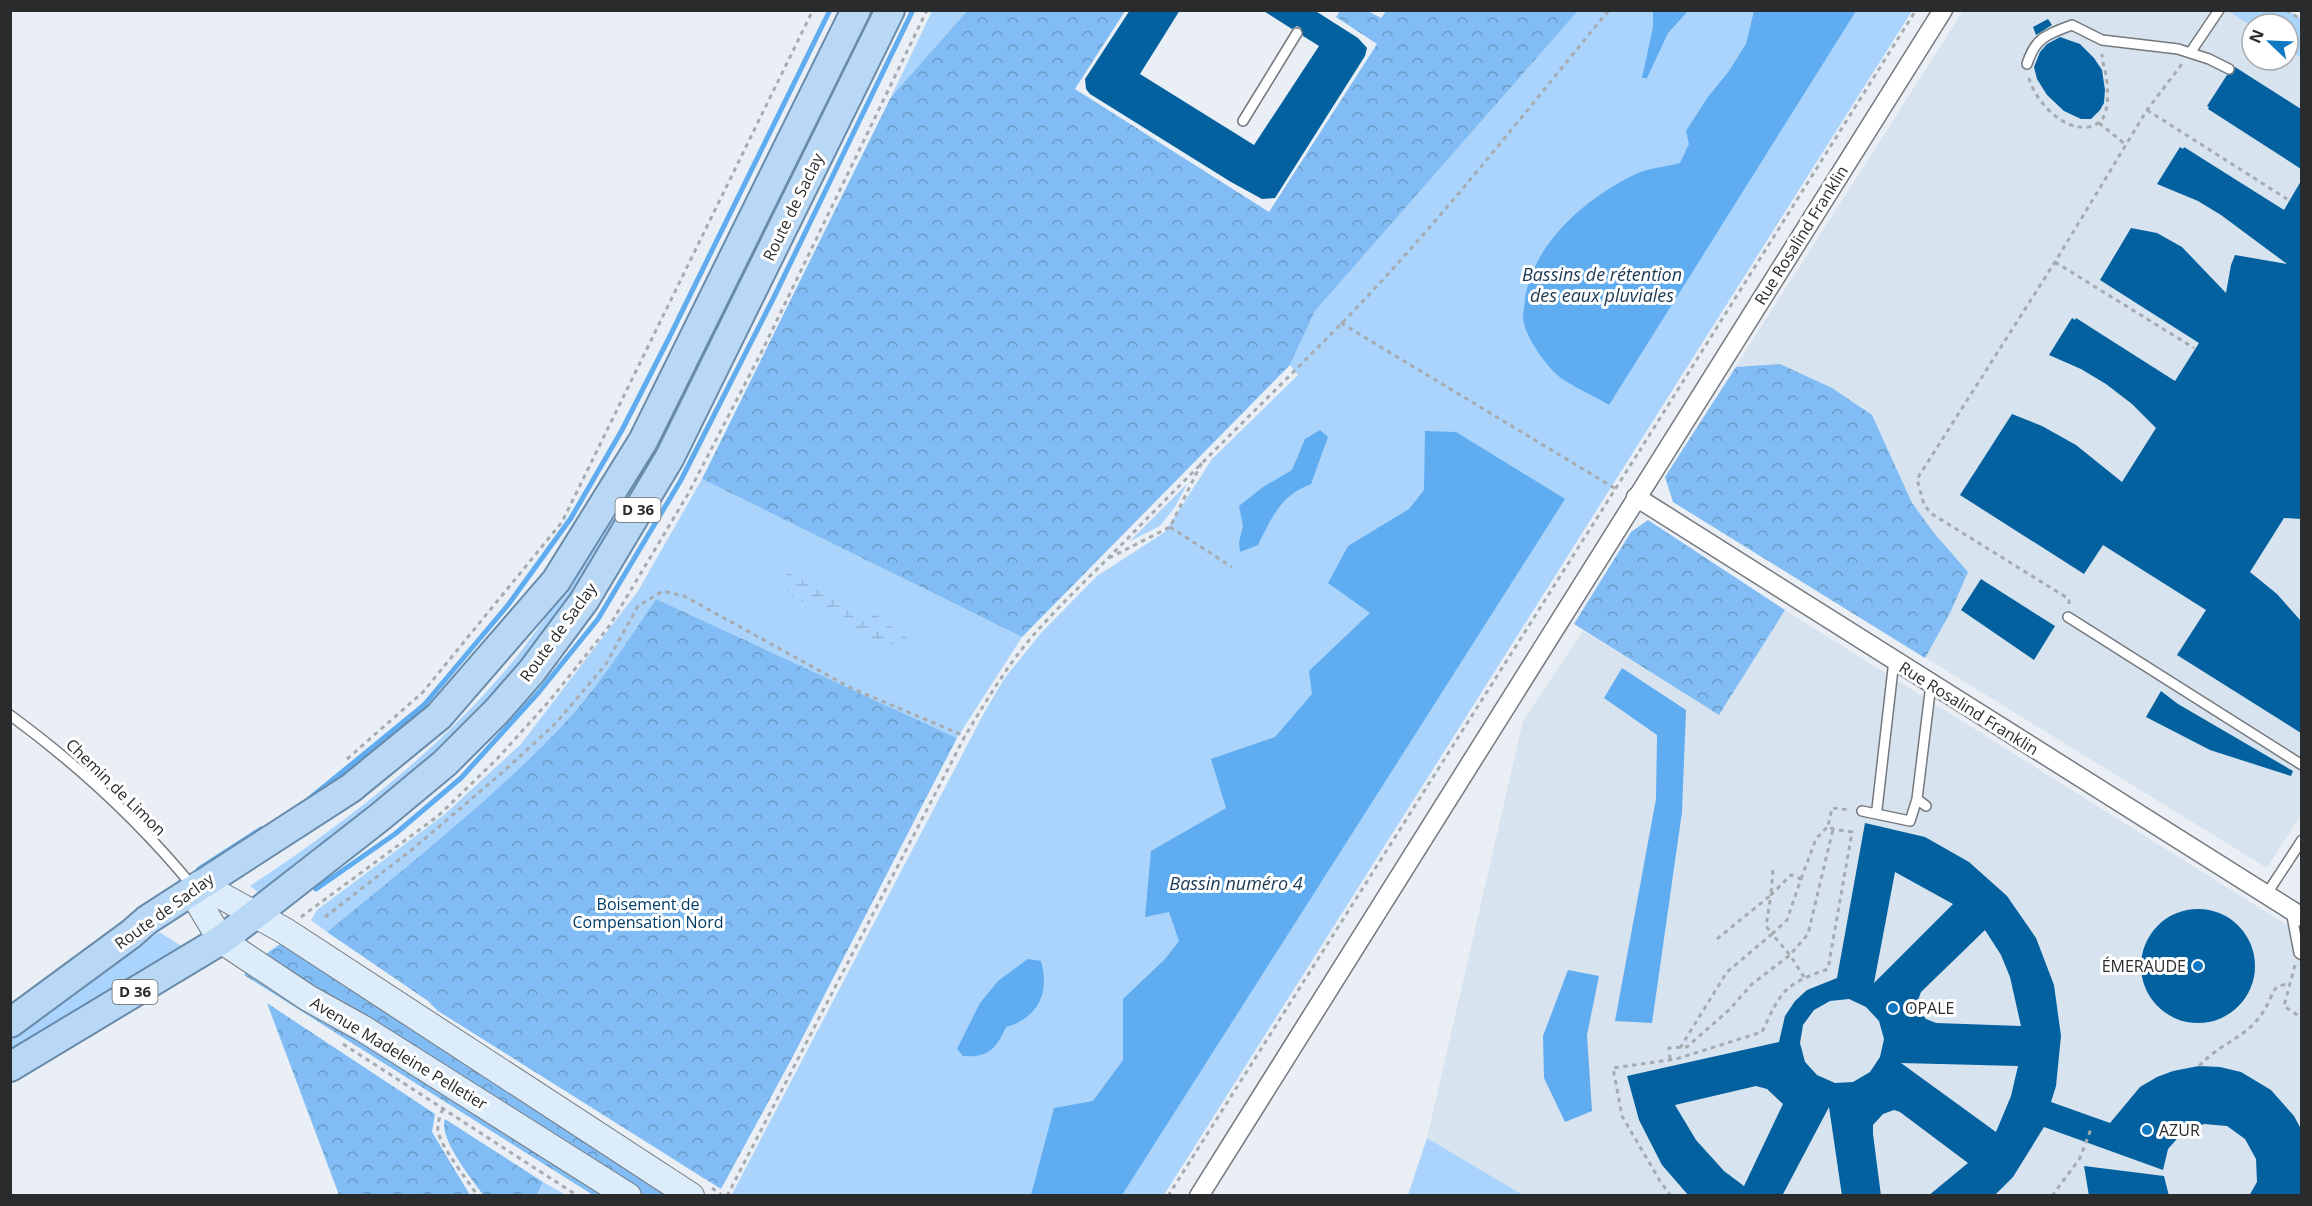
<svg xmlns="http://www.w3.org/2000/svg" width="2312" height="1206" font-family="'Open Sans',sans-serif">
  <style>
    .built { fill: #d7e3ee }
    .green { fill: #aad4fc }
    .forest { fill: url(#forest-crowns) }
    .wetland { fill: url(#wetland-marsh) }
    .water { fill: #5facf1 }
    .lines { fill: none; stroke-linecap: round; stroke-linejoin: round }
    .stream { stroke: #5facf1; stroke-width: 5 }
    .building { fill: #0461a0; fill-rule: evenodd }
    .lane-casing { stroke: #74797e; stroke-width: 12 }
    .street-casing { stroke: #74797e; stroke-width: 21 }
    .secondary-casing { stroke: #74797e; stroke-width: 28 }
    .primary-casing { stroke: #688bab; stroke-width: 32 }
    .path { stroke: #a6abb0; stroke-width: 3; stroke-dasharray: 4.5 4.5; stroke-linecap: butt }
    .lane { stroke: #fff; stroke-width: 9 }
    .street { stroke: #fff; stroke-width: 18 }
    .secondary { stroke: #dcecfa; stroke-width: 26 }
    .primary { stroke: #b9d8f5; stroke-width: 28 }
    .poi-dot { fill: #1079c4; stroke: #fff; stroke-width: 2 }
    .labels { text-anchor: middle; stroke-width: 6; stroke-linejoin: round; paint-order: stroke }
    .shield { fill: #fff; stroke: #696b6c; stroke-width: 1.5 }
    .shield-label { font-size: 15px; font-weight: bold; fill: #292b2d }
    .street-label { font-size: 16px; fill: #292b2d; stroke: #fff }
    .park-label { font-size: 16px; fill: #003d68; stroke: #fff }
    .poi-label { font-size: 16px; fill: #292b2d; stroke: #fff; text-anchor: start }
    .water-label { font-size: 18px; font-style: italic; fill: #193955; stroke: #fff }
  </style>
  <defs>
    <pattern id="forest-crowns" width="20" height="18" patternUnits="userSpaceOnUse" patternTransform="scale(1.5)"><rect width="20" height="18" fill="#81bdf4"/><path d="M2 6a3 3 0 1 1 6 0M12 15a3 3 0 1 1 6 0" fill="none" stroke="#6a9ac6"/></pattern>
    <pattern id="wetland-marsh" width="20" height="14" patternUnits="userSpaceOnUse" patternTransform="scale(1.5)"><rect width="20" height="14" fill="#aad4fc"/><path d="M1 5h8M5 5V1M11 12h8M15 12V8" fill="none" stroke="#92b6d8"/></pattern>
  </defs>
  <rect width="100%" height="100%" fill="#e9eff5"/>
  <path class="built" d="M 1963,11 L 2228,11 L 2252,26 L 2252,60 L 2288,60 L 2288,49 L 2301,58 L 2302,813 L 2267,868 L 1673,502 L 1665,477 Z
    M 1785,610 L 2301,934 L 2301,1195 L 1523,1195 L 1427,1138 L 1523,721 L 1583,631 L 1719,715 Z"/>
  <path class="green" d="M 868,11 L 878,11 L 634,499 L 550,631 L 442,752 L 310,856 L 258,892 L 250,886 C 344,824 436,753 509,666 C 529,643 545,617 563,593 Z
    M 932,11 L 967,11 L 891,97 Z
    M 1578,11 L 1912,11 L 1164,1195 L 731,1196 L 984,713 L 1004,679 L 1041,633 L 1097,576 L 1165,532 L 1212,459 L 1298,375 L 1290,365 L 1315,311 Z
    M 2228,11 L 2289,11 L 2301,19 L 2301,58 L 2288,49 L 2288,24 L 2252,24 L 2252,26 Z
    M 702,479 L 1022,637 L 957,738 L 656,599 C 626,643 597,689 561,727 C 489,802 407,866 327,932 L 311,920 L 317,910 L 445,814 L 521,744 L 638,591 Z
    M 1187,484 L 1175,507 L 1160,526 L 1130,541 Z
    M 159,932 L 183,947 L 11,1051 L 11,1038 Z
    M 1427,1138 L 1523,1195 L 1408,1195 Z
    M 543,1182 L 566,1195 L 537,1196 Z"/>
  <path class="forest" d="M 1387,10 L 1578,11 L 1315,311 L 1290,365 L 1022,637 L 702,479 L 891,97 L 967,11 L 1125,11 L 1075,89 L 1269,212 L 1377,44 L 1336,17 L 1340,11 L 1368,11 L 1381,18 Z
    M 1780,364 L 1832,388 L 1872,415 L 1912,503 L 1934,533 L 1968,572 L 1950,613 L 1925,658 L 1673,502 L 1665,477 L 1736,367 Z
    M 1648,520 L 1785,610 L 1719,715 L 1574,624 L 1631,532 Z
    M 656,599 L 957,738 L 791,1060 L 721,1189 L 438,1011 L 428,1001 L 327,932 C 407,866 489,802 561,727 C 597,689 626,643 656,599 Z
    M 283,942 L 681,1195 L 641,1195 L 263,956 Z
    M 248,968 L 609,1195 L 593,1195 L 244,975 Z
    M 267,1003 L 435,1114 L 432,1132 L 470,1195 L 339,1195 Z
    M 445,1119 L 543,1182 L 537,1195 L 483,1195 C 472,1179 438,1138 445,1119 Z"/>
  <path class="wetland" d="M 789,573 L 832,595 L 840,604 L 870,610 L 908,639 C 898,644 888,647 876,643 C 862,637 852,621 839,613 C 819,603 786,606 783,578 Z"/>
  <path class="water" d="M 1653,11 L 1688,11 L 1668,33 L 1647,78 L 1642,78 L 1653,27 Z
    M 1754,11 L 1856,11 L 1609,405 C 1593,395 1566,384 1554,372 C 1542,359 1524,335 1523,317 C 1523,311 1525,304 1525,299 C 1533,243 1587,197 1636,174 C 1648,168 1666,167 1680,163 L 1689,144 L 1686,131 L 1708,97 L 1729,71 L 1746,44 Z
    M 1320,430 L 1328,437 L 1311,484 C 1280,496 1272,517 1258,545 L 1240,552 L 1239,542 L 1243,526 L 1239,506 L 1263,487 L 1292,470 L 1305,439 Z
    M 1425,431 L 1456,432 L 1565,499 L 1122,1195 L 1031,1195 L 1054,1108 L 1093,1101 L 1123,1060 L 1123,999 L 1165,959 L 1179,941 L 1169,912 L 1145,917 L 1151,851 L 1226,808 L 1211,759 L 1275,737 L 1312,694 L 1309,671 L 1370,613 L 1328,583 L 1348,546 L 1409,509 L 1424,490 Z
    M 1622,668 L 1686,710 L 1682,812 L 1652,1023 L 1615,1021 L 1656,799 L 1657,735 L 1604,698 Z
    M 1028,959 L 1041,961 C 1050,993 1038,1018 1006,1027 C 996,1049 988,1058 963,1056 L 957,1049 L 980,1003 L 998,981 Z
    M 1568,970 L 1599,976 L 1587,1035 L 1592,1111 L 1565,1122 L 1544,1078 L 1543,1036 Z"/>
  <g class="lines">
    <path class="stream" d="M 309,799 L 424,705 L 508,605 L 571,518 L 622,430 L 669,338 L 830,10
      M 199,869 L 261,829
      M 316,889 L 395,834 L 461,778 L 539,692 L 598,619 L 681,480 L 774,297 L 913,10"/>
  </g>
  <path class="building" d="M 1130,10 L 1180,10 L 1140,74 L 1254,145 L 1319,46 L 1303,36 L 1301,28 L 1297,26 L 1292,29 L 1262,10 L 1314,10 L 1358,38 L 1367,48 L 1365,56 L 1275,198 L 1262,199 L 1231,182 L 1090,94 L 1086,89 L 1085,79 Z
    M 2048,19 L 2052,25 L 2036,35 L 2033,27 Z
    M 2060,37 L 2080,44 L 2094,58 L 2102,70 L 2105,90 L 2104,103 L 2100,110 L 2091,119 L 2081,119 L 2064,111 L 2047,95 L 2037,79 L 2034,67 L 2040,52 L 2047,44 Z
    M 2235,67 L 2301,109 L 2301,169 L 2208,109 L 2209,107 L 2207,106 L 2227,75 L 2233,74 Z
    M 2180,147 L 2183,149 L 2184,147 L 2284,210 L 2301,181 L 2301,519 L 2284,518 L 2250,572 L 2277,594 L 2301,621 L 2301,733 L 2177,655 L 2206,610 L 2103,545 L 2084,574 L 1960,495 L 2012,414 L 2042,426 L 2076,445 L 2122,482 L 2156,428 L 2132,404 L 2106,384 L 2081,369 L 2049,355 L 2072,318 L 2075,320 L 2076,318 L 2175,381 L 2199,343 L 2100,280 L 2131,228 L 2157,233 L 2182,247 L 2226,293 L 2231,265 L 2235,255 L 2287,264 L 2221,215 L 2198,201 L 2157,184 Z
    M 1981,579 L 2055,626 L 2034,660 L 1961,610 Z
    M 2161,691 L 2178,704 L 2293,771 L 2291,776 L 2210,750 L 2146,717 Z
    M 1865,823 L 1925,837 L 1969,862 L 2007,896 L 2036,938 L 2054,985 L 2061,1036 L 2056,1086 L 2051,1102 L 2110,1123 L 2140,1087 L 2157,1077 L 2173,1071 L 2199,1066 L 2220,1067 L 2241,1072 L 2271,1090 L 2294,1116 L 2301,1129 L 2301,1196 L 2249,1196 L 2257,1182 L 2256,1159 L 2245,1139 L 2227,1126 L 2204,1124 L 2183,1132 L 2168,1149 L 2163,1170 L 2044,1127 L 2013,1177 L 1994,1196 L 1928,1196 L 1968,1163 L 1900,1112 L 1894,1110 L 1883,1114 L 1873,1125 L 1873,1134 L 1881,1196 L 1842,1196 L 1829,1107 L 1782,1196 L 1689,1196 L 1662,1165 L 1639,1120 L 1627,1076 L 1779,1042 L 1785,1016 L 1795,1001 L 1807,990 L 1837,978 ZM 1895,872 L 1953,904 L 1874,983 ZM 1985,930 L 2001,955 L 2010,977 L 2021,1026 L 1936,1023 L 1926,1019 L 1920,1012 L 1918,1005 L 1918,1000 L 1921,992 ZM 1849,999 L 1866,1007 L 1879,1021 L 1884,1039 L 1880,1057 L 1870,1072 L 1853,1082 L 1835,1083 L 1817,1075 L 1805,1062 L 1800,1043 L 1803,1025 L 1814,1010 L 1830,1001 ZM 1901,1063 L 2018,1066 L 2011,1096 L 1996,1132 ZM 1756,1086 L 1767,1089 L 1783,1104 L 1744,1186 L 1724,1171 L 1696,1140 L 1675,1105 Z
    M2141 966a57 57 0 1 1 114 0a57 57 0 1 1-114 0Z
    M 2084,1166 L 2164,1176 L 2169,1196 L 2089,1196 Z"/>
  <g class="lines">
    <defs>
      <path id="lane" d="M 2190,53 L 2219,10
        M 2027,64 C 2035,38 2047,34 2072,25 L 2102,40 L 2178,49 L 2209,59 L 2229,69
        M 1243,121 L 1297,33
        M 2068,617 L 2302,765
        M 10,715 C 78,765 141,823 194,888
        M 1926,806 L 1917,799 L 1931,684
        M 1877,809 L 1894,660
        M 1862,811 L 1910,821 L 1917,799
        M 2266,895 L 2302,840
        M 2291,911 L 2299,953 L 2302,955"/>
      <path id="street" d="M 1636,497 L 2302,917
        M 1199,1196 L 1943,10"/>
      <path id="secondary" d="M 200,884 L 285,931 L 691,1196
        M 191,890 L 221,940 L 308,998 L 362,1028 L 628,1196"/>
      <path id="primary" d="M 10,1023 L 131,934 L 147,920 L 351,788 L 439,716 L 556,581 L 643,441 L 856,10
        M 10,1067 L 221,940 L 257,913 L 380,817 L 445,763 L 497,711 L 532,671 L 584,601 L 670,457 L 890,10"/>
    </defs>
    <use href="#lane" class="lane-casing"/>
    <use href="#street" class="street-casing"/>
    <use href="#secondary" class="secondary-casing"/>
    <use href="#primary" class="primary-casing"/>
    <path class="path" d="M 2286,10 L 2302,20
      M 2029,78 C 2035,101 2063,131 2088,127 C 2094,126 2100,123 2103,118 C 2109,107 2108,88 2106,76 C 2105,68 2102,62 2102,54
      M 2147,110 L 2287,199
      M 2099,123 L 2125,144
      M 2055,262 L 2194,348
      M 1341,323 L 1616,489
      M 1642,450 L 1640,450 L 1916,10
      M 1170,527 L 1232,567
      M 1109,558 L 1170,527 L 1202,462
      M 2069,604 L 2069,599 L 1932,514 L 1924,505 L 1917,479 L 2055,262 L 2147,110 L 2182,64
      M 347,759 L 423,692 L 562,522 L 813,10
      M 1801,879 L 1816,839 L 1828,826
      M 301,917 L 438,816 L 497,759 L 551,699 L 610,625 L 688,494 L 763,349 L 927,10
      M 325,917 L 414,848 L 504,771 L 556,723 L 606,664 L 638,606 L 663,591 L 684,596 L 851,688 L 965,736
      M 1717,939 L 1771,895 L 1773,869
      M 2295,965 L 2284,1006 L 2302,1018
      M 343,1044 L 578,1196
      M 1680,1048 L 1727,972 L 1772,934 L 1766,926 L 1771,895 L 1791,875 L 1801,879 L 1787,920 L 1772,934 L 1790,955 L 1804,977
      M 1670,1059 L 1669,1048 L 1687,1047 L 1730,1009 L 1752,984 L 1790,955 L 1808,934 L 1833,829
      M 2199,1066 C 2224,1039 2253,1038 2270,999 C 2275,988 2276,984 2290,985
      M 443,1109 C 440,1115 437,1124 438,1131 C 440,1146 469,1182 478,1196
      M 712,1188 L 723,1196
      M 727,1196 L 965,736 C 985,703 1005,669 1030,639 C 1061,603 1096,571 1129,537 C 1198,466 1269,397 1339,326 C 1436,227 1521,117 1609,10
      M 1168,1196 L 1640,450
      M 1671,1196 L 1660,1181 L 1622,1116 L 1613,1068 L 1676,1059 L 1762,1032 C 1781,991 1784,984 1828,969 L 1852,832 L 1833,829 L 1828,826 L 1832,808 L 1850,810
      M 2052,1196 L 2080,1158 L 2091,1129"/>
    <use href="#lane" class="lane"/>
    <use href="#street" class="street"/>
    <use href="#secondary" class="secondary"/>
    <use href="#primary" class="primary"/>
  </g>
  <g class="poi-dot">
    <circle cx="2198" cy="966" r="6"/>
    <circle cx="1893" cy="1008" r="6"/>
    <circle cx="2147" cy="1130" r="6"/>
  </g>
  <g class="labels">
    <g class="shield">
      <rect x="615.5" y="498" width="45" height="24" rx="4.5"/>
      <rect x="112.5" y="980" width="45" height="24" rx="4.5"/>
    </g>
    <g class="shield-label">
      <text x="638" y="515">D 36</text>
      <text x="135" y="997">D 36</text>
    </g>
    <g class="street-label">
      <text transform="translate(793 207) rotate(-64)" y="6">Route de Saclay</text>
      <text transform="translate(1801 235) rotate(-58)" y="6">Rue Rosalind Franklin</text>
      <text transform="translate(558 632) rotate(-54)" y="6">Route de Saclay</text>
      <text transform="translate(1969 708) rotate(32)" y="6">Rue Rosalind Franklin</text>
      <text transform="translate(116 787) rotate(44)" y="6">Chemin de Limon</text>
      <text transform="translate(164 911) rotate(-36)" y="6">Route de Saclay</text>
      <text transform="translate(399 1053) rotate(31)" y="6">Avenue Madeleine Pelletier</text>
    </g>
    <g class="park-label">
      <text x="648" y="910">Boisement de<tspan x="648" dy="18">Compensation Nord</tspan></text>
    </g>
    <g class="poi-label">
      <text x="2186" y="972" text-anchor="end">ÉMERAUDE</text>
      <text x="1905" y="1014">OPALE</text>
      <text x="2159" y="1136">AZUR</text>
    </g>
    <g class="water-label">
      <text x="1602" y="281">Bassins de rétention<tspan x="1602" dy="21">des eaux pluviales</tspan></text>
      <text x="1236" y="890">Bassin numéro 4</text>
    </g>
  </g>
  <rect width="2312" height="1206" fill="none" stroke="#292b2d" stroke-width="24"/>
  <g transform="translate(2270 42) rotate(293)"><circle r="28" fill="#ffffff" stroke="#a9aaab" stroke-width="1.5"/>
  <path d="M0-4.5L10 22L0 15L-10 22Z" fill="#1079c4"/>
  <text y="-9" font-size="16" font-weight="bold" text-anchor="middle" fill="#292b2d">N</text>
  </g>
</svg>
